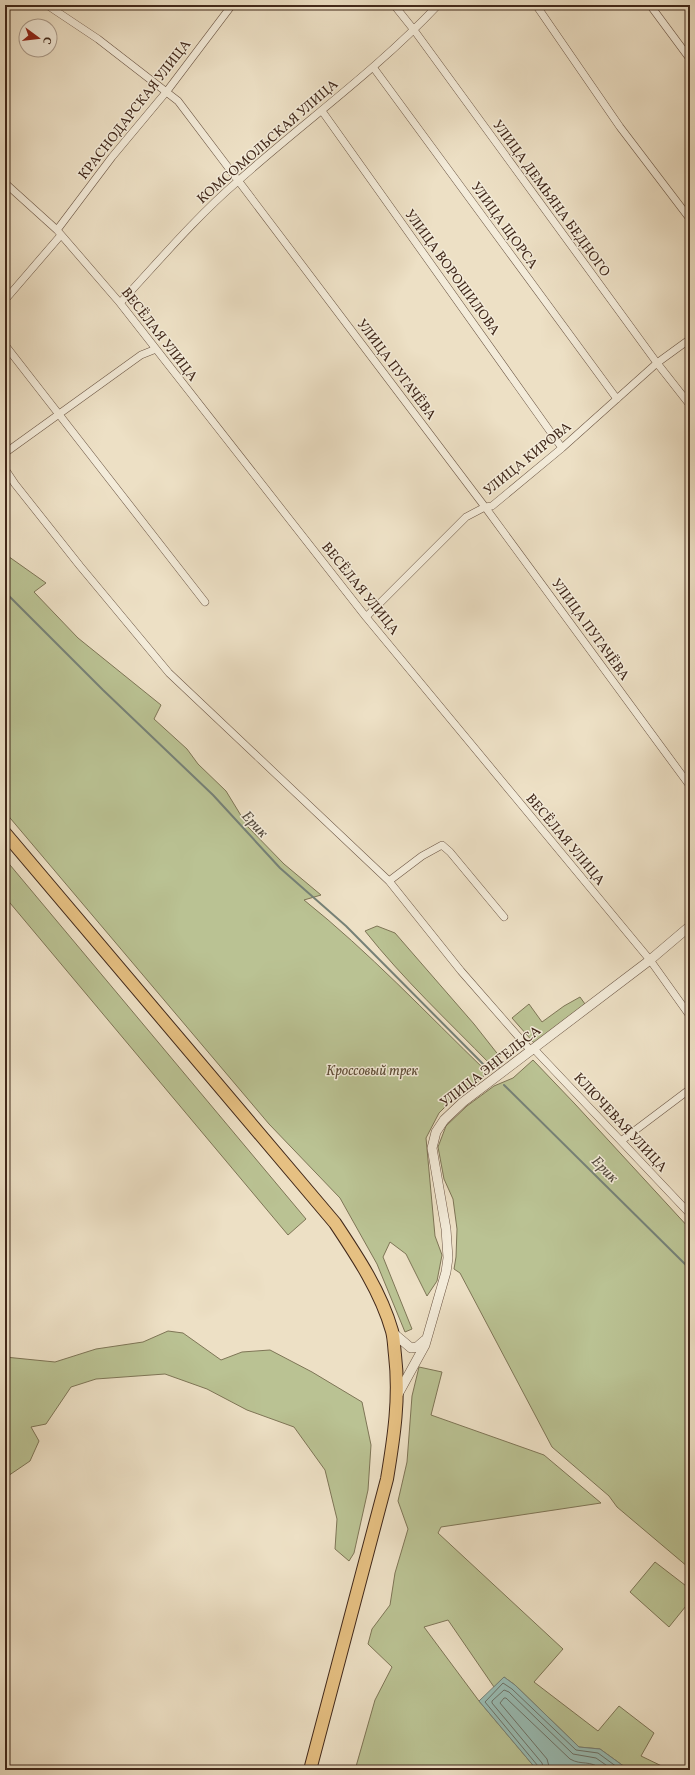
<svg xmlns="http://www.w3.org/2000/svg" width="695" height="1775" font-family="Vollkorn,serif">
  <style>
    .green { fill: #bac293; stroke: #7e7556 }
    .water { fill: #99bdb5; stroke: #768177 }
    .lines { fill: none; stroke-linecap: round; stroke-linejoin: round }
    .shore { stroke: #6d7268; stroke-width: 1 }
    .stream { stroke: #768177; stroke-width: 2 }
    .minor-casing { stroke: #6c5645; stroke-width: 8 }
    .tertiary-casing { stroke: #6c5645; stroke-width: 10 }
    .trunk-casing { stroke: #41281a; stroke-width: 14 }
    .minor { stroke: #f3ebd9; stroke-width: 7 }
    .tertiary { stroke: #f3ebd9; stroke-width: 9 }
    .trunk { stroke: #e6c082; stroke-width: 12 }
    .labels { text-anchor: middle; stroke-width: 3; stroke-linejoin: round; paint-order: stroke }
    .street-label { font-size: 14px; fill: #41281a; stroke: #f3ebd9 }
    .park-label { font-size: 14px; font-style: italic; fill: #5f4e38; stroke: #f3ebd9 }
    .water-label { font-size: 15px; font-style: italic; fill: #574d41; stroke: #f3ebd9 }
  </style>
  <rect width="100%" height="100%" fill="#ede0c5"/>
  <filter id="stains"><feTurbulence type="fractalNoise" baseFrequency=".005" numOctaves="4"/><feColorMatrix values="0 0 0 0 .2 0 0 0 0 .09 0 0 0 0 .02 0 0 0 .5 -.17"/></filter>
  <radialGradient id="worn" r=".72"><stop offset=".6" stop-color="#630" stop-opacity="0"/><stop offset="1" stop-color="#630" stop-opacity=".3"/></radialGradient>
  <path class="green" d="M 5,554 L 46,583 L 34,592 L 78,638 L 161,705 L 154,719 L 187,749 L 198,764 L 226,791 L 248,827 L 284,864 L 321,895 L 304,900 C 369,952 426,1013 486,1071 L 482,1079 L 455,1097 L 439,1113 L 426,1138 L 435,1236 L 442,1255 L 437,1281 L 427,1296 L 406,1254 L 390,1242 L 383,1257 L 412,1329 L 405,1332 L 377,1264 L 340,1198 L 269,1124 L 5,812 Z
    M 5,859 L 306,1219 L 288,1235 L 5,897 Z
    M 377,926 L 395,933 L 474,1024 L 500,1057 L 499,1068 L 491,1065 C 448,1021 403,979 365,931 Z
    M 580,997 L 585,1004 L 534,1043 L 512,1018 L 529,1004 L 542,1022 L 564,1006 Z
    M 533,1060 L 575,1104 L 690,1229 L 690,1565 L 688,1567 L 617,1507 L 609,1496 L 552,1447 L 460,1273 L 454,1269 L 456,1257 L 457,1229 L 453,1199 L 444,1179 L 438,1147 L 446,1126 L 467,1106 L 494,1086 L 513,1078 Z
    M 168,1331 L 183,1333 L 221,1360 L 242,1352 L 270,1350 L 312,1372 L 362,1402 L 371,1445 L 368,1490 L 354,1553 L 349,1561 L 335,1549 L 337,1519 L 325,1470 L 294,1427 L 247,1410 L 207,1389 L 165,1374 L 96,1379 L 71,1387 L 46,1424 L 31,1427 L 39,1441 L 30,1461 L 5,1478 L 5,1357 L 55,1362 L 96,1349 L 143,1342 Z
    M 419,1367 L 442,1372 L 431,1415 L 544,1455 L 601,1503 L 441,1527 L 438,1533 L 563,1649 L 534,1682 L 598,1731 L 619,1706 L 654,1733 L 641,1756 L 670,1770 L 629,1770 L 600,1749 L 579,1747 L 515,1685 L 504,1677 L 494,1687 L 448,1620 L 424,1627 L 479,1701 L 537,1770 L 355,1770 L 375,1700 L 392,1667 L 368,1644 L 372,1629 L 390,1605 L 395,1573 L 408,1529 L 398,1501 L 407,1462 L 412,1396 Z
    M 655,1562 L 690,1589 L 690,1601 L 669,1627 L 630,1592 Z"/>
  <path class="water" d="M 504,1677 L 515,1685 L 579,1747 L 600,1749 L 629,1770 L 537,1770 L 479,1701 Z"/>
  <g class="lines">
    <path class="shore" d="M 539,1770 L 538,1766 L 485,1702 L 503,1683 L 512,1689 L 576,1750 L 598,1753 L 621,1770
      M 544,1770 L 542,1763 L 492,1703 L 492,1701 L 504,1690 L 509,1692 L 573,1754 L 596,1758 L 613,1770
      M 550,1770 L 547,1759 L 500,1703 L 504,1698 L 506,1698 L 570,1759 C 582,1766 589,1759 603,1770"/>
    <path class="stream" d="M 5,592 L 103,690 L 213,795 L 280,868 L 346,926 L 490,1071
      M 504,1085 L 690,1269"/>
    <defs>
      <path id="minor" d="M 47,5 L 98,39 L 178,101 L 485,507 L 690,786
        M 394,5 L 414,30 L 657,363 L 690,405
        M 536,5 L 620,127 L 690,219
        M 650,5 L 690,59
        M 373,67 L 617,399
        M 322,111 L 562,448
        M 5,183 L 57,230 L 120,303 L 366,617 L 650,960 L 690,1016
        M 57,230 L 112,157 L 167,91 L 232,5
        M 5,300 L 61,235
        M 120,303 C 158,262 195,218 238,181 C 304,122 377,70 438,5
        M 5,345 L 205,602
        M 5,453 L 141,355 L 156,349
        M 5,469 L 15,484 L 80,566 L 169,673 L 389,881 L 461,971 L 531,1051
        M 366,617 L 466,517 L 485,507 L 492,506 L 562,448 L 657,363 L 690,339
        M 389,881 L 422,856 L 442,845 L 450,852 L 504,917
        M 534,1049 L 690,1214
        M 621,1141 L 690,1089"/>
      <path id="tertiary" d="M 392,1332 L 411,1348 L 417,1347 L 425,1340
        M 397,1396 L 425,1345 L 446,1272 L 448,1258 L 446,1229 L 432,1148 L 436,1132 L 444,1120 L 463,1102 L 650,960 L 690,926"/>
      <path id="trunk" d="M 5,833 L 335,1223 C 357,1256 381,1292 392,1331 C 394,1338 394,1347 395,1355 C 400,1397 394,1437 387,1479 L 310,1770"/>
    </defs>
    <use href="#minor" class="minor-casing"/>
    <use href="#tertiary" class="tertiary-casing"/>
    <use href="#trunk" class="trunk-casing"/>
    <use href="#minor" class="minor"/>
    <use href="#tertiary" class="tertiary"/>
    <use href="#trunk" class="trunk"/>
  </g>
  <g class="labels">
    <g class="street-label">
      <text transform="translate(134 109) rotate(-52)" y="5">КРАСНОДАРСКАЯ УЛИЦА</text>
      <text transform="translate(267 141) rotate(-41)" y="5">КОМСОМОЛЬСКАЯ УЛИЦА</text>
      <text transform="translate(552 198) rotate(54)" y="5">УЛИЦА ДЕМЬЯНА БЕДНОГО</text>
      <text transform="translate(505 225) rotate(54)" y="5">УЛИЦА ЩОРСА</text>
      <text transform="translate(453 272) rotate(54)" y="5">УЛИЦА ВОРОШИЛОВА</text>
      <text transform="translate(160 334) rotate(52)" y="5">ВЕСЁЛАЯ УЛИЦА</text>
      <text transform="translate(397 369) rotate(53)" y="5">УЛИЦА ПУГАЧЁВА</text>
      <text transform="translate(527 458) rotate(-39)" y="5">УЛИЦА КИРОВА</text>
      <text transform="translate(361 588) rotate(51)" y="5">ВЕСЁЛАЯ УЛИЦА</text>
      <text transform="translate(591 629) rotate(54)" y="5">УЛИЦА ПУГАЧЁВА</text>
      <text transform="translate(566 839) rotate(50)" y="5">ВЕСЁЛАЯ УЛИЦА</text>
      <text transform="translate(490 1066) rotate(-38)" y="5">УЛИЦА ЭНГЕЛЬСА</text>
      <text transform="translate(621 1122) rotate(47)" y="5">КЛЮЧЕВАЯ УЛИЦА</text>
    </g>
    <g class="park-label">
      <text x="372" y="1075">Кроссовый трек</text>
    </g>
    <g class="water-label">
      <text transform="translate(255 824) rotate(47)" y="5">Ерик</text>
      <text transform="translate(605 1169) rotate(45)" y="5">Ерик</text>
    </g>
  </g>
  <rect width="695" height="1775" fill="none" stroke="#ede0c5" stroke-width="20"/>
  <rect x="6" y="6" width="683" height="1763" fill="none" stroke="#41281a" stroke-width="2"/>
  <rect x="10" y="10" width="675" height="1755" fill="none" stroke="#41281a"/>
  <g transform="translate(38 38) rotate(105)"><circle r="19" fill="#f3ebd9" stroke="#ac9d8d"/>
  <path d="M0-3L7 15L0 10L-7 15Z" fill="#8f2418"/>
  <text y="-6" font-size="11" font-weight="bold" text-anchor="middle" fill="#41281a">С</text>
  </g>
  <rect width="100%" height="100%" filter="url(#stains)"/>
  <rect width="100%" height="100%" fill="url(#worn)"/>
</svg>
